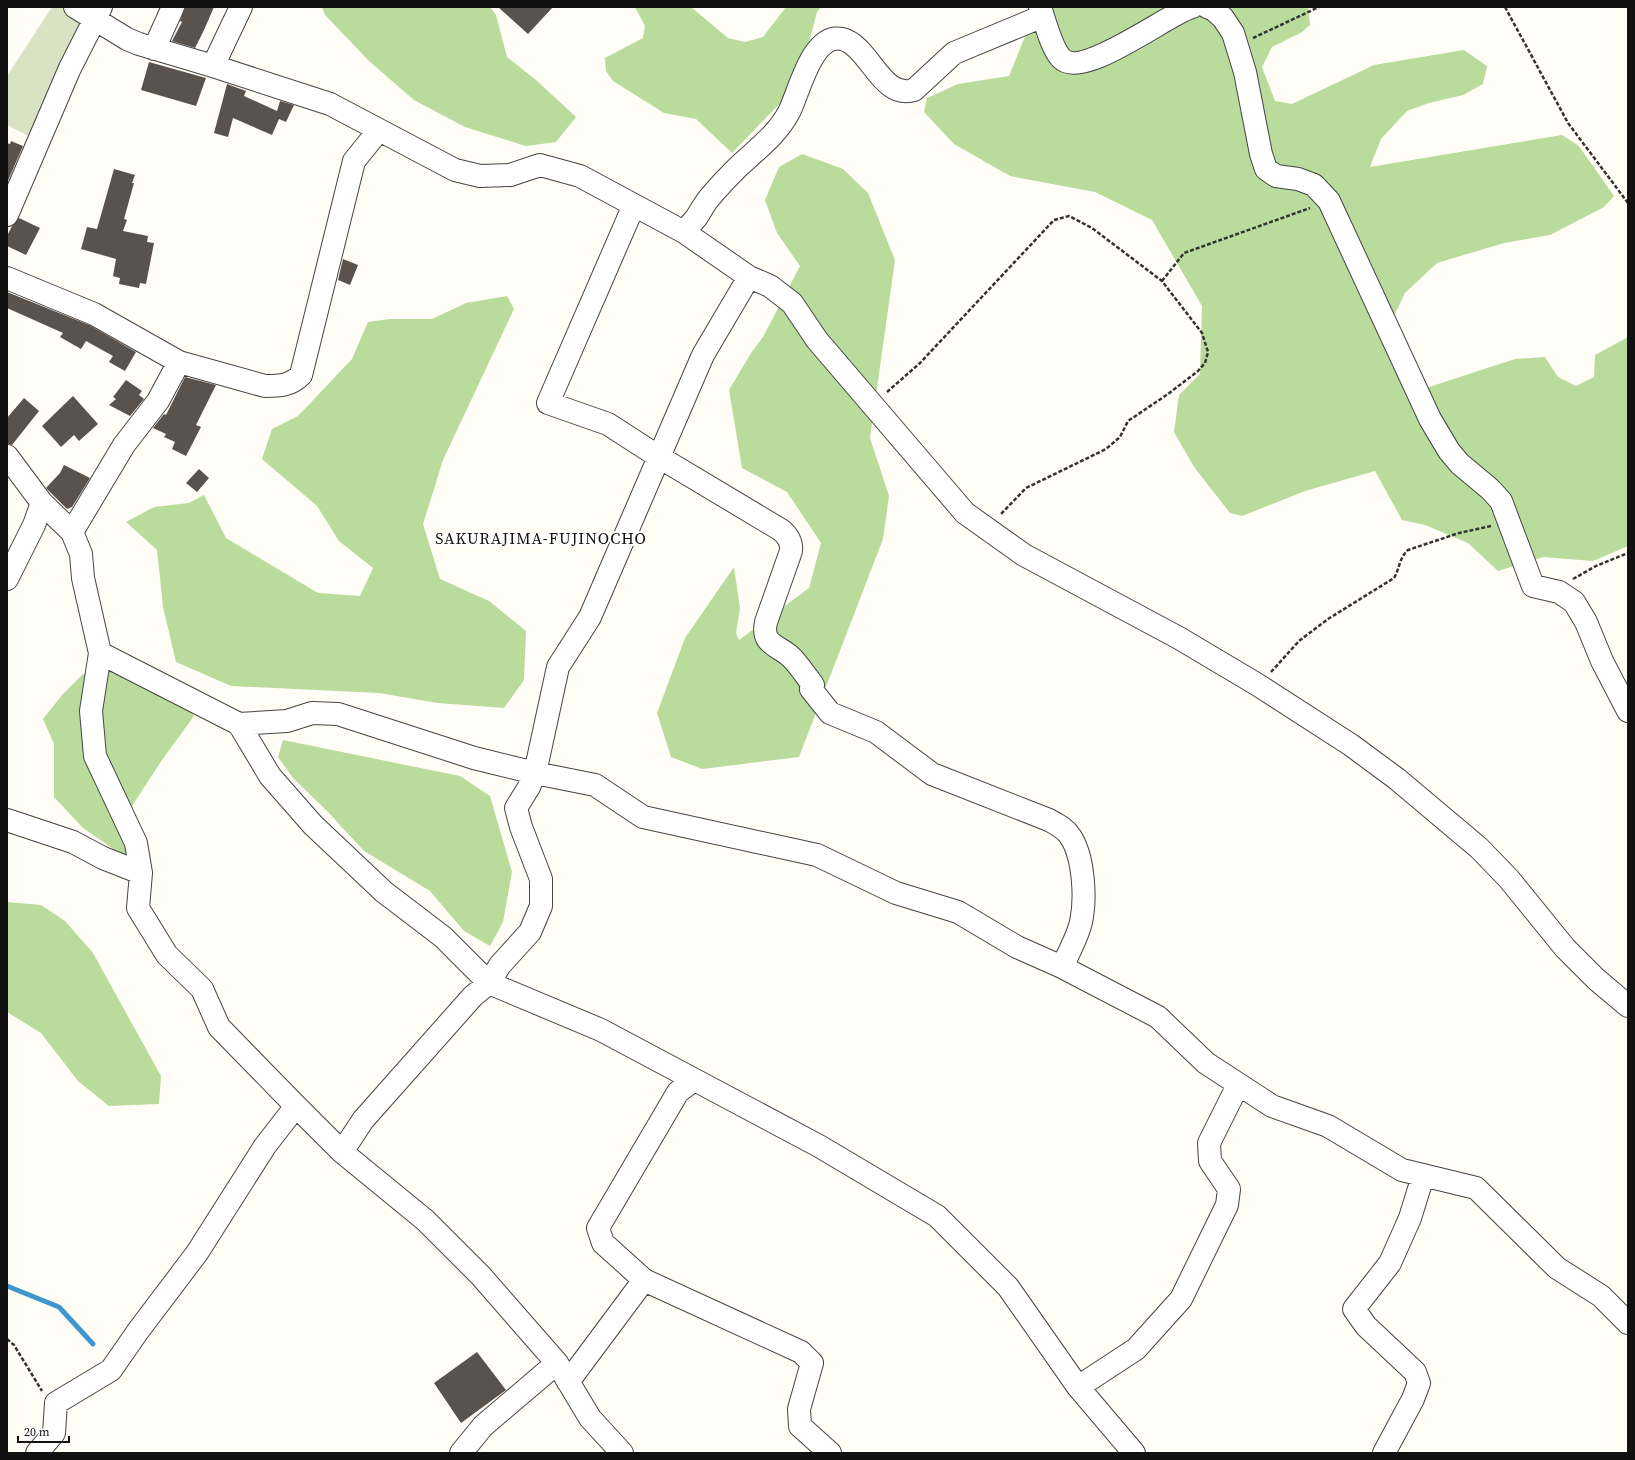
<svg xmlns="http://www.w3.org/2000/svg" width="1635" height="1460" font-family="'Source Serif 4',serif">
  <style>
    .forest { fill: #b9dc9c }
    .cemetery { fill: #d9e3c4 }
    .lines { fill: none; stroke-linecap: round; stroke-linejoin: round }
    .stream { stroke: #3f96cf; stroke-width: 5 }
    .building { fill: #5a524d }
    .minor-casing { stroke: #444; stroke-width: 24 }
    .path { stroke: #333; stroke-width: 2.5; stroke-dasharray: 4 2; stroke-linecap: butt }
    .minor { stroke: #fff; stroke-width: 22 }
    .labels { text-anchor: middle; stroke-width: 4; stroke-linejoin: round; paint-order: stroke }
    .quarter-label { font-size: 16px; letter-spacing: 1px; fill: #111; stroke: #fff }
  </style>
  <rect width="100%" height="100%" fill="#fffdf5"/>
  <path class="forest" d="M 322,7 L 490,7 L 496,15 L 507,57 L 536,80 L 576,117 L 556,142 L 526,146 L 465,127 L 414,100 L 369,61 L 325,15 Z
    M 635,7 L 691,7 L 728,38 L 745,42 L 763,37 L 786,7 L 821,7 L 817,12 L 807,50 L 786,97 L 732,153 L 696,119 L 664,113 L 613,81 L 606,71 L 605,58 L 643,38 L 645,26 Z
    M 1037,7 L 1308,7 L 1310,25 L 1302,32 L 1272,47 L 1262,67 L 1275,101 L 1292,104 L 1374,65 L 1464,50 L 1487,66 L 1483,84 L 1463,95 L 1429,103 L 1407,111 L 1381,139 L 1370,167 L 1562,135 L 1579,146 L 1614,196 L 1604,207 L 1550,235 L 1504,243 L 1437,263 L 1405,293 L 1382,341 L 1426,388 L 1515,359 L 1545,357 L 1558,377 L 1576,386 L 1594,377 L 1595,355 L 1628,337 L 1628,546 L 1593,561 L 1543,557 L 1498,571 L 1468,543 L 1425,525 L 1402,520 L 1375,471 L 1305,491 L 1242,516 L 1230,513 L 1194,467 L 1174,432 L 1179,395 L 1200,374 L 1202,306 L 1152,220 L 1095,192 L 1010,176 L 954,144 L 924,112 L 927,98 L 958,84 L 1009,76 Z
    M 802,154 L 843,169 L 868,193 L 895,260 L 870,438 L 889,496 L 883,539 L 799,757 L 702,769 L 671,757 L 657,713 L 685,638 L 734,567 L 740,608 L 736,633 L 739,640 L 809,588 L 821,543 L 787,492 L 742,468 L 729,390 L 751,353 L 763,337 L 800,266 L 777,233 L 765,200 L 779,167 Z
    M 507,296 L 514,309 L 443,460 L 423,524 L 440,579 L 489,601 L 526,631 L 524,680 L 504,708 L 438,703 L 379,693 L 231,686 L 176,662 L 163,607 L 157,550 L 126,522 L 154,507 L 189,503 L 204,495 L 226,538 L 318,593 L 360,596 L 373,568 L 339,541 L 317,506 L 262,459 L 272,429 L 298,416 L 352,359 L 368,322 L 390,319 L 432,319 L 466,303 Z
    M 111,669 L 186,705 L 194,716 L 162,760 L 132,806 L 139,833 L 135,864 L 83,828 L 54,797 L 54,744 L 43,719 L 63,694 L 83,674 Z
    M 283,740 L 460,776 L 490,796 L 512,872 L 503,922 L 490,946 L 464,931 L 430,891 L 364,851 L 328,812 L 293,778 L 278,757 Z
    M 7,902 L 41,905 L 65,921 L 93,953 L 161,1076 L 159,1104 L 109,1106 L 78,1081 L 41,1033 L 7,1012 Z"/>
  <path class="cemetery" d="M 52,7 L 67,7 L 84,18 L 32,138 L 7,125 L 7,76 Z"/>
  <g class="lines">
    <path class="stream" d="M 7,1286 L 59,1307 L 93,1344"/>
  </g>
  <path class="building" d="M 185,7 L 214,7 L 204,30 L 195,48 L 172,41 L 182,22 L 180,21 Z
    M 498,7 L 553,7 L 528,34 Z
    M 149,62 L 206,78 L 196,106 L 141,90 Z
    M 227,84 L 246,91 L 244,96 L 277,111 L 280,101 L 294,105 L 286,122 L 279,119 L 272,135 L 233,118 L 228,137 L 214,133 Z
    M 11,141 L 23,146 L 7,183 L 7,143 L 10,144 Z
    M 114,169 L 135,175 L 132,183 L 134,183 L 124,219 L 127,220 L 123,231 L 148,236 L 147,242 L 154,243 L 146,284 L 140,283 L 139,288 L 119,284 L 120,278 L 113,276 L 116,259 L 81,249 L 87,227 L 97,229 Z
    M 19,218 L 40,228 L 26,255 L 7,246 L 7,236 L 12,226 Z
    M 343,259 L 358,265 L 350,285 L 338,280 Z
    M 7,292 L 89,325 L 136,352 L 125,371 L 109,362 L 113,356 L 86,341 L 81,349 L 60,337 L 63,333 L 7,308 Z
    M 185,377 L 216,385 L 196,425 L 201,427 L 186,456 L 172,449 L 175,442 L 164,437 L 166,434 L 153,428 L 164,414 L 166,415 Z
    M 126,380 L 142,391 L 139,395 L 144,399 L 130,416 L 109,405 L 116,399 L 113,397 Z
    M 73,396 L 98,424 L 79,441 L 74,435 L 61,447 L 42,426 Z
    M 24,398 L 39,411 L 12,445 L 7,444 L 7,418 Z
    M 64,465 L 90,478 L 72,507 L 67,509 L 46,488 L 60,473 Z
    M 199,469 L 209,478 L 197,492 L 186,483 Z
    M 477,1352 L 506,1390 L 461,1423 L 434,1383 Z"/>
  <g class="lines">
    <defs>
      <path id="minor" d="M 75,7 L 127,39 L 139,44 L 213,66 L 330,104 L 455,170 L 480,176 L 510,175 L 540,165 L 580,176 L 684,232 L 749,277 L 770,286 L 792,303 L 817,340 L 965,513 L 1024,555 L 1179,638 L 1258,685 L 1351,745 L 1397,779 L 1479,848 L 1509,879 L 1565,948 L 1596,979 L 1628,1006
        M 1040,7 C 1045,21 1051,47 1061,58 C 1082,81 1167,14 1192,7
        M 1207,7 L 1214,10 L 1223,18 L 1233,33 L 1245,72 L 1261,154 L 1266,169 L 1276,176 L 1298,179 L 1314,185 L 1329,201 L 1430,419 L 1449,451 L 1460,464 L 1490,489 L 1501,501 L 1533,586 L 1559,592 L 1574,602 L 1586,622 L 1602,661 L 1628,711
        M 154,49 L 173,7
        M 213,66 L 241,7
        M 634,205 L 548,403 L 608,424 L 659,457 L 781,530 C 787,535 792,542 791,551 L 766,622 C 761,645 778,645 791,657 C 799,665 806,676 813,685 L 811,689 L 830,713 L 876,732 L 932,774 L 1049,820 C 1056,824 1065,828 1070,836 C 1084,856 1086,899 1081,922 C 1078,936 1068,954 1062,967
        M 7,215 L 70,68 L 101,7
        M 684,232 C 688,227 692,223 696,218 C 701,211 705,202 711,196 C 719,186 729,176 738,167 C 757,149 777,135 789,112 C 799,93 812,32 842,39 C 870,46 881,100 914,90 L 954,53 L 1043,16
        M 7,278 L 94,314 L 179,362 L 265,386 C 279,386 290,386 301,375 L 354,161 L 379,130
        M 7,456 L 42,503 L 72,532 L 81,554 L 83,578 L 100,653 L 91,711 L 95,756 L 136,843 L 141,873 L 138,908 L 167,955 L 202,989 L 219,1027 L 296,1106 L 342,1152 L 425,1220 L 481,1276 L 557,1363 L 590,1418 L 622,1453
        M 72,532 L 124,445 L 158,401 L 179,362
        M 7,579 L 34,525 L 42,503
        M 100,653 L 239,724 L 270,776 L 313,825 L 384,892 L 443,937 L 489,983 L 601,1030 L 819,1146 L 937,1216 L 1008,1287 L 1078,1387 L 1134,1453
        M 239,724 L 287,721 L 312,713 L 338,714 L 474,758 L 535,773 L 595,785 L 643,817 L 817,855 L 896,893 L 958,912 L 1017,947 L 1062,967 L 1158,1017 L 1206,1063 L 1272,1106 L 1328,1126 L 1402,1170 L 1476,1188 L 1557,1268 L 1601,1296 L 1628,1323
        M 7,820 L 73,842 L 103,858 L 141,873
        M 694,1080 L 678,1092 L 598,1228 L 603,1243 L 644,1280 L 801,1352 L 812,1363 L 799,1409 L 800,1426 L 830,1453
        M 342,1152 L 363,1120 L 473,996 L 489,983 L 500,965 L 530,932 L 541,906 L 541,879 L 521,827 L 516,808 L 529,787 L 535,773 L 558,667 L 590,617 L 703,355 L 749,277
        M 568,1382 L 644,1280
        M 1078,1387 L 1136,1349 L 1181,1299 L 1227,1205 L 1229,1189 L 1210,1161 L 1209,1143 L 1238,1085
        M 37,1453 L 54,1433 L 56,1403 L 111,1370 L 138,1331 L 197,1253 L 265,1146 L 296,1106
        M 461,1453 L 483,1426 L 557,1363
        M 1384,1453 L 1413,1399 L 1419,1383 L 1415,1372 L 1366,1326 L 1354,1309 L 1390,1263 L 1410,1218 L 1423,1176"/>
    </defs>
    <use href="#minor" class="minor-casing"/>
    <path class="path" d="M 1505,7 L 1568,123 L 1628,203
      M 1253,38 L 1319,7
      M 1162,281 L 1184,253 L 1310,208
      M 887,392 L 920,363 L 1054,220 L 1069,216 L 1092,228 L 1162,281 L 1202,333 L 1208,352 L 1205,363 L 1198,371 L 1168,394 L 1128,421 L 1120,437 L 1106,449 L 1026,488 L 1000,515
      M 1573,579 L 1596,566 L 1628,553
      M 1271,672 L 1299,641 L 1328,619 L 1394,578 C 1400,568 1399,558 1408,550 L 1459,533 L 1491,526
      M 7,1339 L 14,1345 L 42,1391"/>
    <use href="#minor" class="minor"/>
  </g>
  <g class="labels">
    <g class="quarter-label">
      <text x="541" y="544">SAKURAJIMA-FUJINOCHO</text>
    </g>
  </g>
  <rect width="1635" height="1460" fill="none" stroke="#111111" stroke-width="16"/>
  <path d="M18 1436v6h51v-6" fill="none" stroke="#111111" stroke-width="2"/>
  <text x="24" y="1436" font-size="12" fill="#111111" stroke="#ffffff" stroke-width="3" paint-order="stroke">20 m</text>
</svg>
